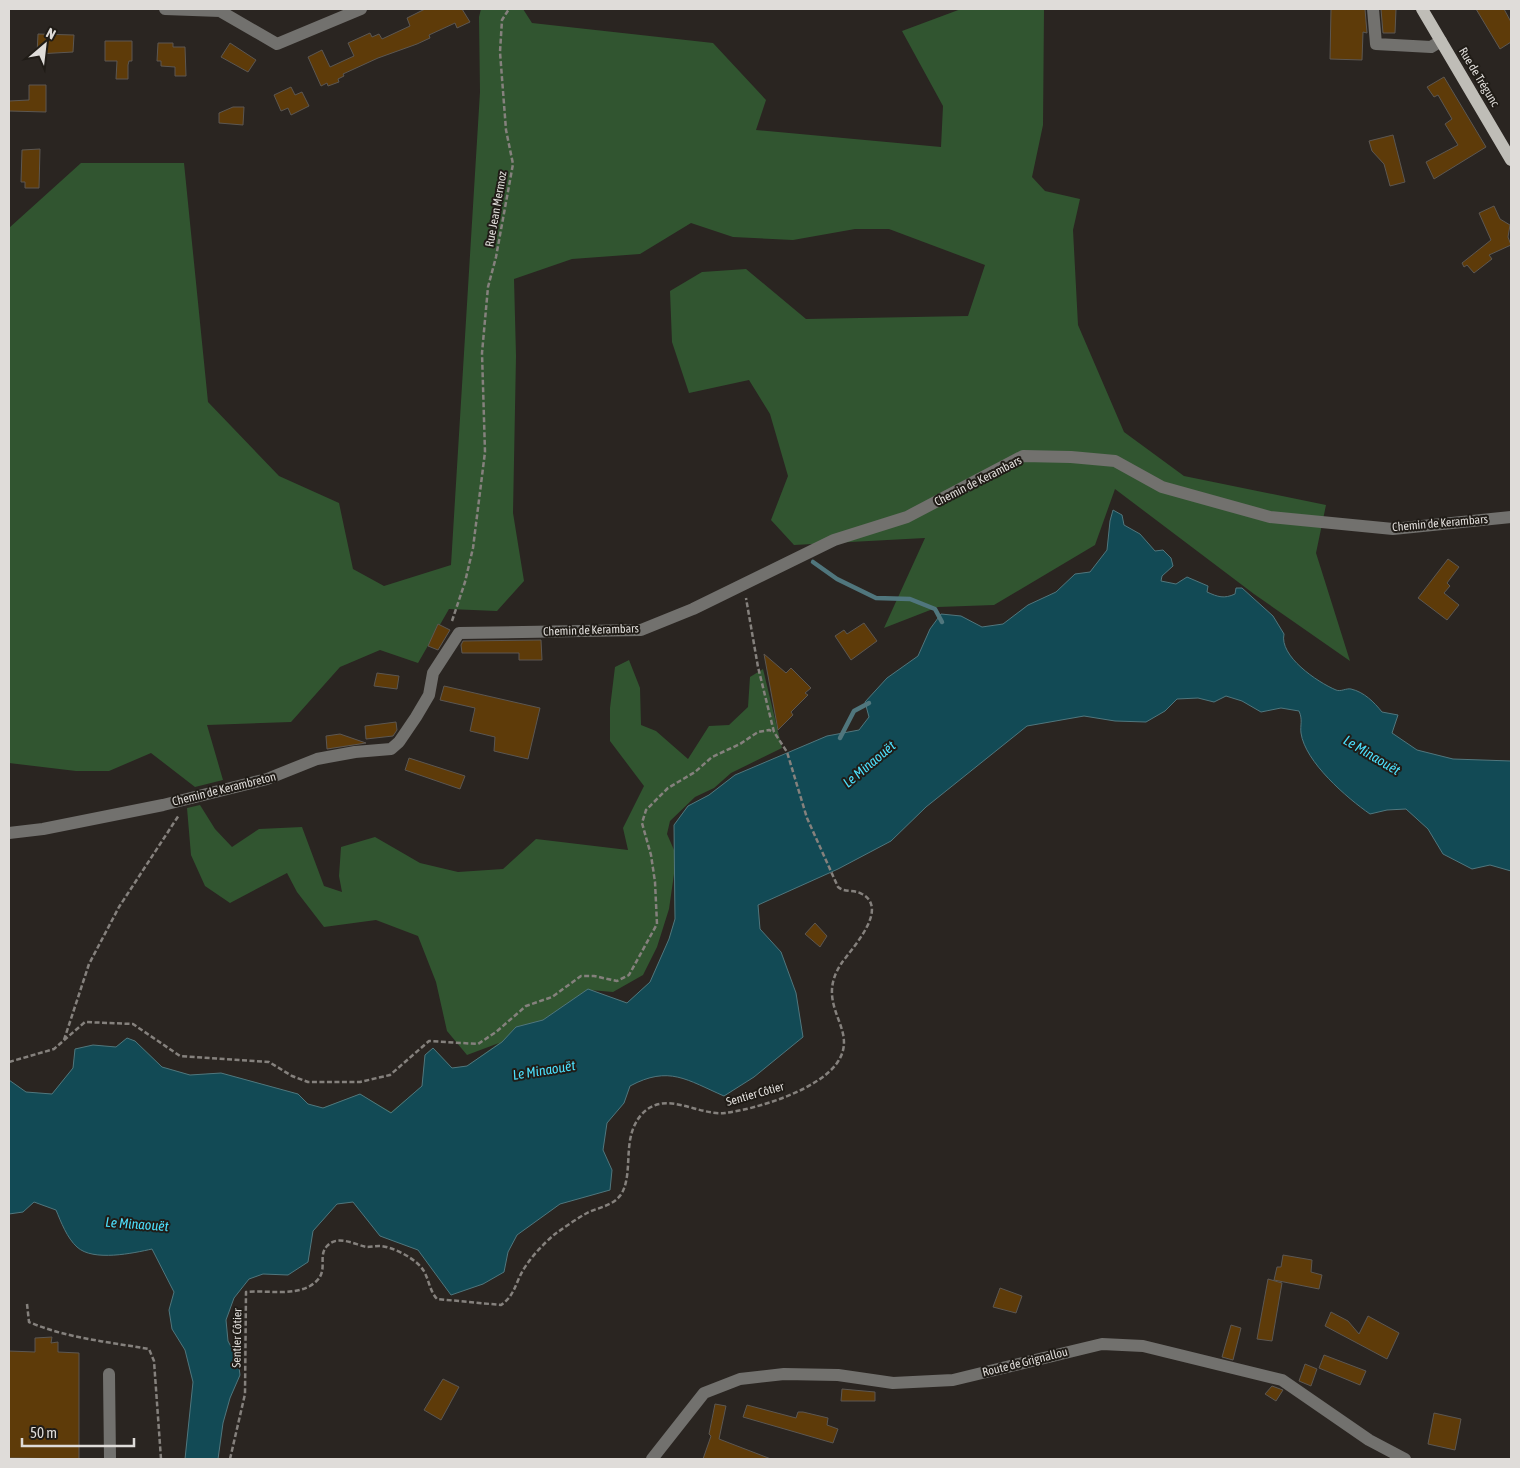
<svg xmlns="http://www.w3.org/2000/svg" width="1520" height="1468" font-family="'Asap Condensed',sans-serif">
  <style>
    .green { fill: #315530; fill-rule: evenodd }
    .water { fill: #124a55; stroke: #50767d }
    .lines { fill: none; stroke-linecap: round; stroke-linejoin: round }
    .stream { stroke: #50767d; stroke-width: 4.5 }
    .building { fill: #5e3b09; stroke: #5c5752 }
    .path { stroke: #85817d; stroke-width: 2.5; stroke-dasharray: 5 2.5; stroke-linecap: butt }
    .minor { stroke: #72716e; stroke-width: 12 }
    .major { stroke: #bfbdb7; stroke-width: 12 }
    .labels { text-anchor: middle; stroke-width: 4; stroke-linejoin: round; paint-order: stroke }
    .street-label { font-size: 12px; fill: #dfdcd9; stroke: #201c17 }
    .water-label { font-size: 14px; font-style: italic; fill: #4ce0fd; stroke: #201c17 }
  </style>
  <rect width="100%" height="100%" fill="#2a2521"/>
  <path class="green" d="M 481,9 L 523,9 L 532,23 L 713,43 L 766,100 L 756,130 L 941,147 L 943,106 L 902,31 L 961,9 L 1044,9 L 1043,125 L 1032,177 L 1045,191 L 1080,199 L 1073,230 L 1078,325 L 1124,432 L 1184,476 L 1326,505 L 1316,553 L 1350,661 L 1254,594 L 1115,489 L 1095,545 L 994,605 L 938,607 L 884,628 L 925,538 L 794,545 L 771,520 L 788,476 L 770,414 L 749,380 L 689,393 L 672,342 L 670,291 L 702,272 L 746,269 L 806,319 L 968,316 L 985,265 L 889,229 L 855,229 L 793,240 L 733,237 L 691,223 L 640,254 L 572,259 L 514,279 L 516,356 L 513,513 L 524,581 L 497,611 L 449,609 L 418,663 L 380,650 L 340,667 L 291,722 L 207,725 L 223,780 L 195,787 L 151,753 L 109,771 L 76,771 L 9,763 L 9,228 L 81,163 L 184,163 L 208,402 L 279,476 L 339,503 L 353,569 L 384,586 L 451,565 L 480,92 L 479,17 Z
    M 629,660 L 640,688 L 641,725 L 656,731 L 688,759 L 709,726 L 729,725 L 748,707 L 750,677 L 763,669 L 782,748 L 731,773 L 714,788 L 695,797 L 670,821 L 667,834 L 674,850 L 674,825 L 688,806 L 709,795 L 735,775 L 676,980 L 438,1104 L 131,1172 L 9,1080 L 26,1092 L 52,1094 L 73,1068 L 75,1049 L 93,1045 L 116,1047 L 127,1038 L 135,1041 L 162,1067 L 190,1075 L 221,1073 L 298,1094 L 308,1104 L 322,1108 L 360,1094 L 391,1112 L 422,1086 L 425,1055 L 433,1048 L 452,1068 L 467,1066 L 499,1043 L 467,1055 L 447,1031 L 436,982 L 418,936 L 376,920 L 324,927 L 297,892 L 287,873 L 230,903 L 205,886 L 191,855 L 187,808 L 200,805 L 215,829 L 232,847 L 259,829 L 302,827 L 324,886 L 342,892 L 339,876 L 341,847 L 375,837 L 420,863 L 458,872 L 503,869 L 536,839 L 628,850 L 623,828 L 644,786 L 610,741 L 610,708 L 615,667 ZM 674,874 L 675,919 L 669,939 L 650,982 L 627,1003 L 590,990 L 613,992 L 643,975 L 657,947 L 669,909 Z"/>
  <path class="water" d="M 1113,510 L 1122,515 L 1124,525 L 1140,534 L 1155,551 L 1163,550 L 1171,558 L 1173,566 L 1162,576 L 1161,581 L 1176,584 L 1187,577 L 1208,586 L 1207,592 C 1218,597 1224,599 1235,594 L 1236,588 L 1242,588 L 1273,616 L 1284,634 C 1279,656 1317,682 1336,690 C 1341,692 1346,688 1351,689 C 1364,692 1374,702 1382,712 L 1398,715 L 1392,733 L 1417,750 L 1453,759 L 1511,761 L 1511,871 L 1490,865 L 1472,869 L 1443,854 L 1428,829 L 1406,809 L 1387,810 L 1370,814 C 1347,798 1305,762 1301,733 C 1300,725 1303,720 1299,711 L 1281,708 L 1261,712 L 1242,701 L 1226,696 L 1214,702 L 1198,698 L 1177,699 L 1165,711 L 1146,722 L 1115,721 L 1084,716 L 1027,726 L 926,807 L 891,841 L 838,869 L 758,905 L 760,929 L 781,952 L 796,993 L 803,1037 L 754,1077 L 724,1096 C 687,1080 669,1065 630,1086 L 624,1103 L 607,1123 L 603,1150 L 612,1170 L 610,1190 L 560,1204 L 517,1235 L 508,1252 L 504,1272 L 483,1284 L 451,1295 L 418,1250 L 380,1236 L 353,1202 L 337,1204 L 313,1231 L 308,1262 L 288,1275 L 263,1274 L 249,1279 L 234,1298 L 226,1320 L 228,1341 L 238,1360 L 240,1375 L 230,1398 L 223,1423 L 218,1459 L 185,1459 L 193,1382 L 185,1350 L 172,1329 L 169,1310 L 174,1292 L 152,1249 C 134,1253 93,1262 77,1247 C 67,1238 61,1222 56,1210 L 34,1202 L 23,1212 L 9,1214 L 9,1080 L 26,1092 L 52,1094 L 73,1068 L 75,1049 L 93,1045 L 116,1047 L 127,1038 L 135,1041 L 162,1067 L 190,1075 L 221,1073 L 298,1094 L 308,1104 L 323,1108 L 360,1094 L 391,1113 L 422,1086 L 425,1055 L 433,1048 L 452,1068 L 467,1066 L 502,1042 L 516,1027 L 543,1020 L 588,989 L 627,1003 L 650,982 L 669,939 L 675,919 L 674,825 L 688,806 L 709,795 L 735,775 L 827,736 L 859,730 L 869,717 L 865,702 L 887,678 L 918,656 L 930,629 L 941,614 L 961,616 L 982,627 L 1003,624 L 1028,605 L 1056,592 L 1075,574 L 1090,572 L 1107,550 L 1110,521 Z"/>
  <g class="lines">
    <path class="stream" d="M 813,562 L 837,579 L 876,598 L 910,599 L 935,609 L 942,622
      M 840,738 L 854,711 L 869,703"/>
  </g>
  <path class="building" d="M 425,9 L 462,9 L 470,22 L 457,28 L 455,23 L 429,35 L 430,38 L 417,44 L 378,58 L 343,74 L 344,76 L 338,79 L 339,82 L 328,86 L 327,83 L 321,86 L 308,57 L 322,50 L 330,67 L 354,56 L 348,43 L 370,33 L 372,37 L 379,34 L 382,39 L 410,26 L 407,18 Z
    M 1331,9 L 1365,9 L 1367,33 L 1363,32 L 1362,60 L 1330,59 Z
    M 1381,9 L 1396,9 L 1395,33 L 1383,33 Z
    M 1476,9 L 1504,9 L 1511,22 L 1511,42 L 1500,49 Z
    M 38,34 L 74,35 L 73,52 L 37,54 Z
    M 105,41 L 132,41 L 132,61 L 129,61 L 128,65 L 128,79 L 116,79 L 117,61 L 105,61 Z
    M 158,43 L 173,43 L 173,47 L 185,47 L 186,76 L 175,76 L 175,67 L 161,66 L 161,61 L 157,61 Z
    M 230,43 L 256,60 L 248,72 L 221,57 Z
    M 1444,77 L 1486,147 L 1434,179 L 1426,162 L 1458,145 L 1445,124 L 1452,119 L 1438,95 L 1434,97 L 1427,87 Z
    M 29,85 L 46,85 L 46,112 L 9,111 L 9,101 L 29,100 Z
    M 291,87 L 295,95 L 302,92 L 309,106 L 291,115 L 288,108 L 281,111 L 274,95 Z
    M 233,107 L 244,107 L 243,125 L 219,123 L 219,113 Z
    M 1393,135 L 1405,182 L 1390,186 L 1384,164 L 1372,151 L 1369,141 Z
    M 40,149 L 39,188 L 25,188 L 25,182 L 21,182 L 22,150 Z
    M 1494,206 L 1500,219 L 1510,225 L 1508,237 L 1511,245 L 1489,255 L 1492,259 L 1474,273 L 1467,265 L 1464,267 L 1462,263 L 1491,240 L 1479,213 Z
    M 1448,559 L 1459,567 L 1447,583 L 1450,586 L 1444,593 L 1459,605 L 1447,620 L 1418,598 Z
    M 864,623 L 877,641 L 851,660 L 835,636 L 844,630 L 847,634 Z
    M 438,624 L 450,630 L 438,650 L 428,646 Z
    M 541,640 L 542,660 L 519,660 L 519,653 L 462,653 L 461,645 L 463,641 Z
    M 764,654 L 786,673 L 791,668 L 811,688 L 805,693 L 808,695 L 791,712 L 793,715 L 778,730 Z
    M 377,673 L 399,676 L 397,689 L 374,686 Z
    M 444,686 L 540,708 L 528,759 L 494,751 L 495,737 L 470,731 L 475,708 L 440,700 Z
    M 396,722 L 397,730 L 393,736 L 366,739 L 365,726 Z
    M 340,734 L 366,743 L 327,749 L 326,736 Z
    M 409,758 L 465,776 L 460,789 L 405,770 Z
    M 815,923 L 827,936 L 820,947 L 805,934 Z
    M 1283,1255 L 1312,1260 L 1311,1272 L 1322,1275 L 1319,1289 L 1274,1280 L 1277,1267 L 1281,1267 Z
    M 1268,1279 L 1282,1283 L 1272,1341 L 1257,1339 Z
    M 1000,1288 L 1022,1296 L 1016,1313 L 993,1307 Z
    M 1331,1312 L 1348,1321 L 1359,1334 L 1368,1316 L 1399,1333 L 1387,1359 L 1325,1326 Z
    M 1231,1325 L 1241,1328 L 1233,1360 L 1222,1357 Z
    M 52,1337 L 51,1343 L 58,1342 L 58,1352 L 79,1353 L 79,1459 L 9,1458 L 9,1351 L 35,1352 L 35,1338 Z
    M 1324,1355 L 1366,1371 L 1360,1385 L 1319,1368 Z
    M 1305,1364 L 1317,1369 L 1311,1386 L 1299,1381 Z
    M 443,1379 L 459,1387 L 441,1420 L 424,1410 Z
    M 1272,1386 L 1283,1390 L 1276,1401 L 1265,1394 Z
    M 842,1389 L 875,1392 L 875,1401 L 841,1401 Z
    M 715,1404 L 726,1406 L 719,1439 L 771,1459 L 703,1459 L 711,1436 L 709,1434 Z
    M 747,1405 L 796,1418 L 798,1412 L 803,1412 L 828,1418 L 827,1425 L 838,1429 L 833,1443 L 743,1417 Z
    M 1434,1413 L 1461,1419 L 1455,1450 L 1428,1444 Z"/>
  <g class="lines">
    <path class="path" d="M 452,621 L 465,582 L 473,548 L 485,452 L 482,353 L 488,287 L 496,257 L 513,164 L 506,130 L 500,52 L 502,20 L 509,9
      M 64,1040 L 89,964 L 119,907 L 179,815
      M 9,1062 L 54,1049 L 85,1022 L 133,1024 L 180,1056 L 269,1062 L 292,1076 L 308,1082 L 360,1082 L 390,1075 L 429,1041 L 478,1044 L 496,1032 L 526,1006 L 552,997 L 581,976 L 594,976 L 617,981 L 629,975 L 657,924 L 655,882 L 651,855 L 642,823 L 646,810 L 668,788 L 695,772 L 712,757 L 740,744 L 758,732 L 769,730 L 774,732
      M 27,1304 L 29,1322 C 66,1338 109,1342 149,1349 L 154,1361 L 161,1459
      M 230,1459 L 245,1394 L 246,1292 C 267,1290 292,1296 310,1286 C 332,1273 316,1258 327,1246 C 338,1234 355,1245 367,1247 C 371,1247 375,1246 379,1246 C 391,1246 412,1257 420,1266 C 429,1275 428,1289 437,1299 L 501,1305 C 513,1297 515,1286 521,1274 C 528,1260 543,1244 555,1234 C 565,1227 576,1219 587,1213 C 599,1207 614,1206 622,1193 C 634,1170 621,1137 642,1114 C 665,1089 698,1116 725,1113 C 757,1109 818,1090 837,1063 C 861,1029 813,1007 841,964 C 851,949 890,909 862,894 C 854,889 845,893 838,887 L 807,818 L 787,752 L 774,732 L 758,667 L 746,598"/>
    <path class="minor" d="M 165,9 L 220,11 L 277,44 L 361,9
      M 1373,9 L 1376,44 L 1431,47 L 1441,41
      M 9,833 L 43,829 L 163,805 L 267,779 L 317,759 L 355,752 L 391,749 L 399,742 L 416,717 L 429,695 L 433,673 L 459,633 L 641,630 L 693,609 L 834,540 L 907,517 L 1023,456 L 1071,457 L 1115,461 L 1162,487 L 1270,517 L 1393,529 L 1511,517
      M 109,1374 L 110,1459
      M 652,1459 L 704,1393 L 740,1379 L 784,1374 L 838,1375 L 893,1383 L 953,1380 L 1102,1344 L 1143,1346 L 1282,1380 L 1369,1440 L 1405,1459"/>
    <path class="major" d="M 1422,9 L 1511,160"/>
  </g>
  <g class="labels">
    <g class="street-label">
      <text transform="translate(1479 77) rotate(59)" y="4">Rue de Trégunc</text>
      <text transform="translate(496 209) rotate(-80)" y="4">Rue Jean Mermoz</text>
      <text transform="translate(978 481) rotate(-27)" y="4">Chemin de Kerambars</text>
      <text transform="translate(1440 523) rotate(-5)" y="4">Chemin de Kerambars</text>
      <text transform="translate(591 630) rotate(-2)" y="4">Chemin de Kerambars</text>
      <text transform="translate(224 789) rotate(-14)" y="4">Chemin de Kerambreton</text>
      <text transform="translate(755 1094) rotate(-16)" y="4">Sentier Côtier</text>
      <text transform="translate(237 1338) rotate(-89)" y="4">Sentier Côtier</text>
      <text transform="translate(1025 1362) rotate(-14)" y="4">Route de Grignallou</text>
    </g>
    <g class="water-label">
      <text transform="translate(1372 755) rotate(31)" y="5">Le Minaouët</text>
      <text transform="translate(869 764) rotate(-40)" y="5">Le Minaouët</text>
      <text transform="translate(544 1070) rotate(-9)" y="5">Le Minaouët</text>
      <text transform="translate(137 1224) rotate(4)" y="5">Le Minaouët</text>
    </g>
  </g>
  <rect width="1520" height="1468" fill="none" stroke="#dfdcd9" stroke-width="20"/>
  <g transform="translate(45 45) rotate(28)" stroke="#201c17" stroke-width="4" paint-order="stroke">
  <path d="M0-4L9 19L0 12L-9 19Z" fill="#dfdcd9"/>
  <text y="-8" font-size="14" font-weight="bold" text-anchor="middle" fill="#dfdcd9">N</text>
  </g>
  <path d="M22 1438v8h112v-8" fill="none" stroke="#dfdcd9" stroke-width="2.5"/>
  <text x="30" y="1438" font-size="15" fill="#dfdcd9" stroke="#201c17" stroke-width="4" paint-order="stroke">50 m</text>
</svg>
